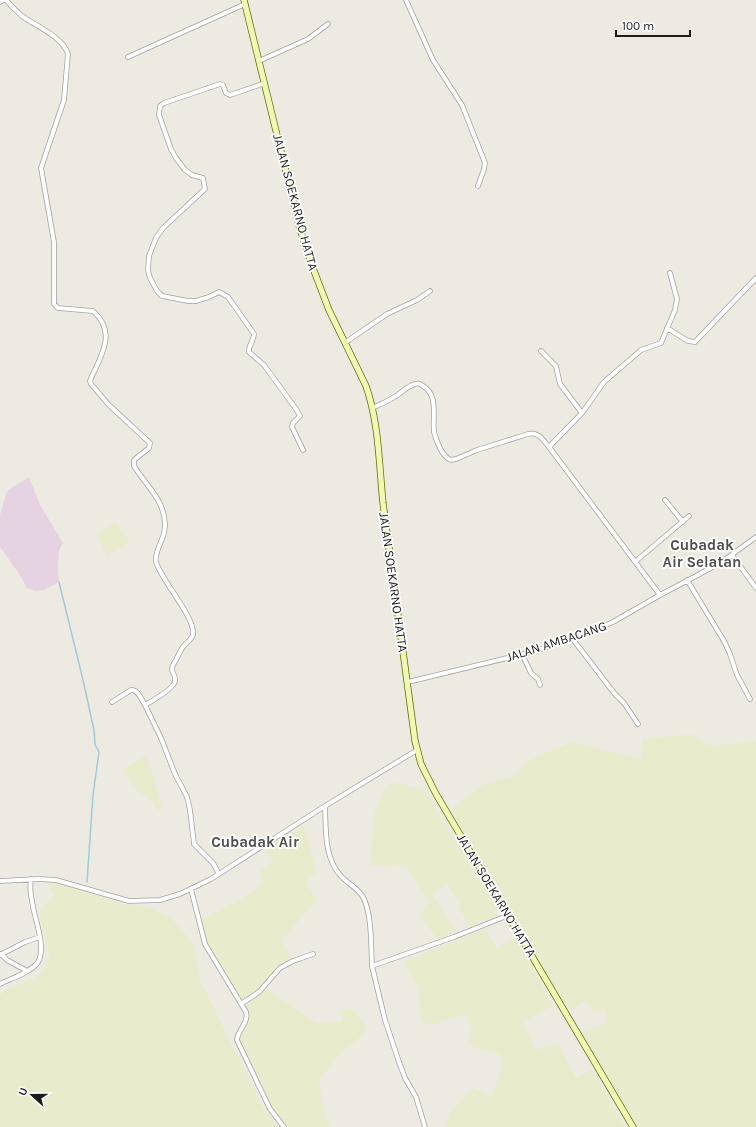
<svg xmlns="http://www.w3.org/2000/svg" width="756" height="1127" font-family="Karla,sans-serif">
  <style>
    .industrial { fill: #e6d3e1 }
    .farmland { fill: #e8eccc }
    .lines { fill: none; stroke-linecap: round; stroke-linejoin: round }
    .stream { stroke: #a1cbdb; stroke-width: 1.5 }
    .street-casing { stroke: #a2a2a2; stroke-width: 5.5 }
    .secondary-casing { stroke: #5e6f06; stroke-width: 7 }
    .street { stroke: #fff; stroke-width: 4 }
    .secondary { stroke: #f1f8b4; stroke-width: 5.5 }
    .labels { text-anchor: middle; stroke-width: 3.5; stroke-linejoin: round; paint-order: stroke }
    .street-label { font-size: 13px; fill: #1b1b1b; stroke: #fff }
    .quarter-label { font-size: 15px; font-weight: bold; fill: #4e4e4e; stroke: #fff }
  </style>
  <rect width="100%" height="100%" fill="#edeae1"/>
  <path class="industrial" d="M 29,477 L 40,505 L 63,543 L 59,550 L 58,568 L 59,582 L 44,590 L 36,591 L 27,588 L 18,572 L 0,547 L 0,515 L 7,491 Z"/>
  <path class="farmland" d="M 114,523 L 117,524 L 130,542 L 107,555 L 97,535 Z
    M 692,734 L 710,746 L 756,741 L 756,1127 L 635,1127 L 581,1032 L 608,1022 L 604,1009 L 592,1013 L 587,1001 L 568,1011 L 451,810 L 483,785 L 518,774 L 527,761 L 572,742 L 641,759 L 643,739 Z
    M 146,755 L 163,808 L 156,811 L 152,800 L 137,791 L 123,770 Z
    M 394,782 L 424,790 L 499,908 L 493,911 L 496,917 L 470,926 L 458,907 L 460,904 L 447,884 L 432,893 L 456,931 L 438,940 L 419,915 L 429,902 L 405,865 L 370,866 L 375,811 L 386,787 Z
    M 304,826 L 316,872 L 305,882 L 317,900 L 281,941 L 291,957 L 264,987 L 317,1023 L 343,1021 L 340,1010 L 353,1010 L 366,1025 L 363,1034 L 336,1058 L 319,1080 L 323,1107 L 330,1127 L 287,1127 L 272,1108 L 260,1079 L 238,1039 L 251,1019 L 208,947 L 200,920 L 240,900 L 263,884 L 260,870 L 273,863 L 266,848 Z
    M 51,882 L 69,886 L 121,903 L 150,908 L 170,917 L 192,941 L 201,982 L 230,1042 L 245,1069 L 262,1106 L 277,1127 L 0,1127 L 0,995 L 6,990 L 37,977 L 50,959 L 39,912 L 54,896 L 48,883 Z
    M 485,929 L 496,948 L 516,937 L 553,1006 L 523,1022 L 536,1050 L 558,1043 L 576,1078 L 591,1069 L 625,1127 L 445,1127 L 450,1113 L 473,1088 L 492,1097 L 502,1068 L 500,1054 L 468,1045 L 472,1030 L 466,1014 L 429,1025 L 421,1020 L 418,988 L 404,961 Z"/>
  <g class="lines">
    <path class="stream" d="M 59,582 L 83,680 L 94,730 L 95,745 L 99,752 L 93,795 L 87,882"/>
    <defs>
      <path id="street" d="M 6,0 C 11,6 16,11 22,16 C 36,26 63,37 68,54 L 64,100 L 41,168 L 54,242 L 54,304 L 58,308 L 93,311 C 116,331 103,353 92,376 L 90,381 L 91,384 L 109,405 L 150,443 L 149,448 L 134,460 L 134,466 C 147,487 170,505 164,533 C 162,542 154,553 156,562 C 161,580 196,618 193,635 C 191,640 186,643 183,647 C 180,651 178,656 176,660 C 174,663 172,666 172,669 C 172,673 176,676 175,681 C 174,689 152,701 145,705 L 161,738 L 175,774 L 187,797 L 190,810 L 194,844 L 213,863 L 219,874
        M 406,0 L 433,60 L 462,105 L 485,163 L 484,169 L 478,186
        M 0,2 L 4,0
        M 128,57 L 245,4
        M 259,61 L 308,39 L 328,24
        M 265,83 L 230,95 L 226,93 L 223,85 L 220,84 L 164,103 L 160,106 L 159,115 L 171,149 L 176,158 L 185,170 L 192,175 L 203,178 L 205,189 L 163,228 L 156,238 L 149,256 L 148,270 L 150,278 L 157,291 L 162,296 L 188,301 L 196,301 L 209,297 L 219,292 L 228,297 L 254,334 C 254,341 248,345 249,352 L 264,365 L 296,409 L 300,416 L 293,423 L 292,427 L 303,450
        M 667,328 L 688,341 L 695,342 L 756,278
        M 346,342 L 387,314 L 417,300 L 430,291
        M 541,351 L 556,366 L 560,384 L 582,413
        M 372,408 C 380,405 388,401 396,396 C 402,392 408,386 415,384 C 418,383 421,384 423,386 C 439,395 432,417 434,432 C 436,440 442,457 451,460 L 456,459 L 477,450 L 528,434 C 538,431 543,440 549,447 L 660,595
        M 549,447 L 582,413 L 604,382 L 641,350 L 661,343 L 675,310 L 677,299 L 670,273
        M 665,500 L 683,522
        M 732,555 L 756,588
        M 636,561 L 689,516
        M 687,580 L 724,641 L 730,654 L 737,675 L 750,699
        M 572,638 L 614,693 L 624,703 L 638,724
        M 522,654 L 531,673 L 538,679 L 540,685
        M 408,682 L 536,651 L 592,631 L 613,622 L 660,595 L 698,575 L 723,561 L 756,537
        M 112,702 L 131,690 C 138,689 141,699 145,705
        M 325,806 C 326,830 324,858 341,876 C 348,884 360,889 364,899 C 372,916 371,948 372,966
        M 0,881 L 38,879 L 56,880 L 129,901 L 160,900 L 180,894 L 211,879 L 325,806 L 417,750
        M 191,889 L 205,944 L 246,1012 C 249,1023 238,1029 237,1040 L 270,1109 L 284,1127
        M 1,954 L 7,960 L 27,971
        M 0,955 L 25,942 L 40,937
        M 0,984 C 10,979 32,972 38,962 C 47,947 34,918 32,901 C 30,894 30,887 31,879
        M 241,1004 L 259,992 L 280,968 L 293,961 L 313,954
        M 425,1127 L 416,1097 L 405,1078 L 399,1062 L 385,1020 L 372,966 L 454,937 L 509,915"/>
      <path id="secondary" d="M 244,0 L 300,229 L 311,263 L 329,310 L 366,386 C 379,423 379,464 383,503 C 393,582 405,662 415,741 L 421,764 L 436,794 L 633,1127"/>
    </defs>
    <use href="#street" class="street-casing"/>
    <use href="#secondary" class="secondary-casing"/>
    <use href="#street" class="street"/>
    <use href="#secondary" class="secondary"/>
  </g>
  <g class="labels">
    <g class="street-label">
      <text transform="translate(296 202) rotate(75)" y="5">JALAN SOEKARNO HATTA</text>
      <text transform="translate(394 582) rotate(82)" y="5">JALAN SOEKARNO HATTA</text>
      <text transform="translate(556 641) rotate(-18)" y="5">JALAN AMBACANG</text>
      <text transform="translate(497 895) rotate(59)" y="5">JALAN SOEKARNO HATTA</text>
    </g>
    <g class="quarter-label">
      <text x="702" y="550">Cubadak<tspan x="702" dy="17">Air Selatan</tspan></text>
      <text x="255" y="847">Cubadak Air</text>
    </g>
  </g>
  <g transform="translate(32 1095) rotate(291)" stroke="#ffffff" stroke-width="3" paint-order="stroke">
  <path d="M0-3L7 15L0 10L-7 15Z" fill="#1b1b1b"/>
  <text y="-6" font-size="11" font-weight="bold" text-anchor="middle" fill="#1b1b1b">U</text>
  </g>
  <path d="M616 30v6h74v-6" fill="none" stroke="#1b1b1b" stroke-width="2"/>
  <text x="622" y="30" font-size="12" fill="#1b1b1b" stroke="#ffffff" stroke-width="3" paint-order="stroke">100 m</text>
</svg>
